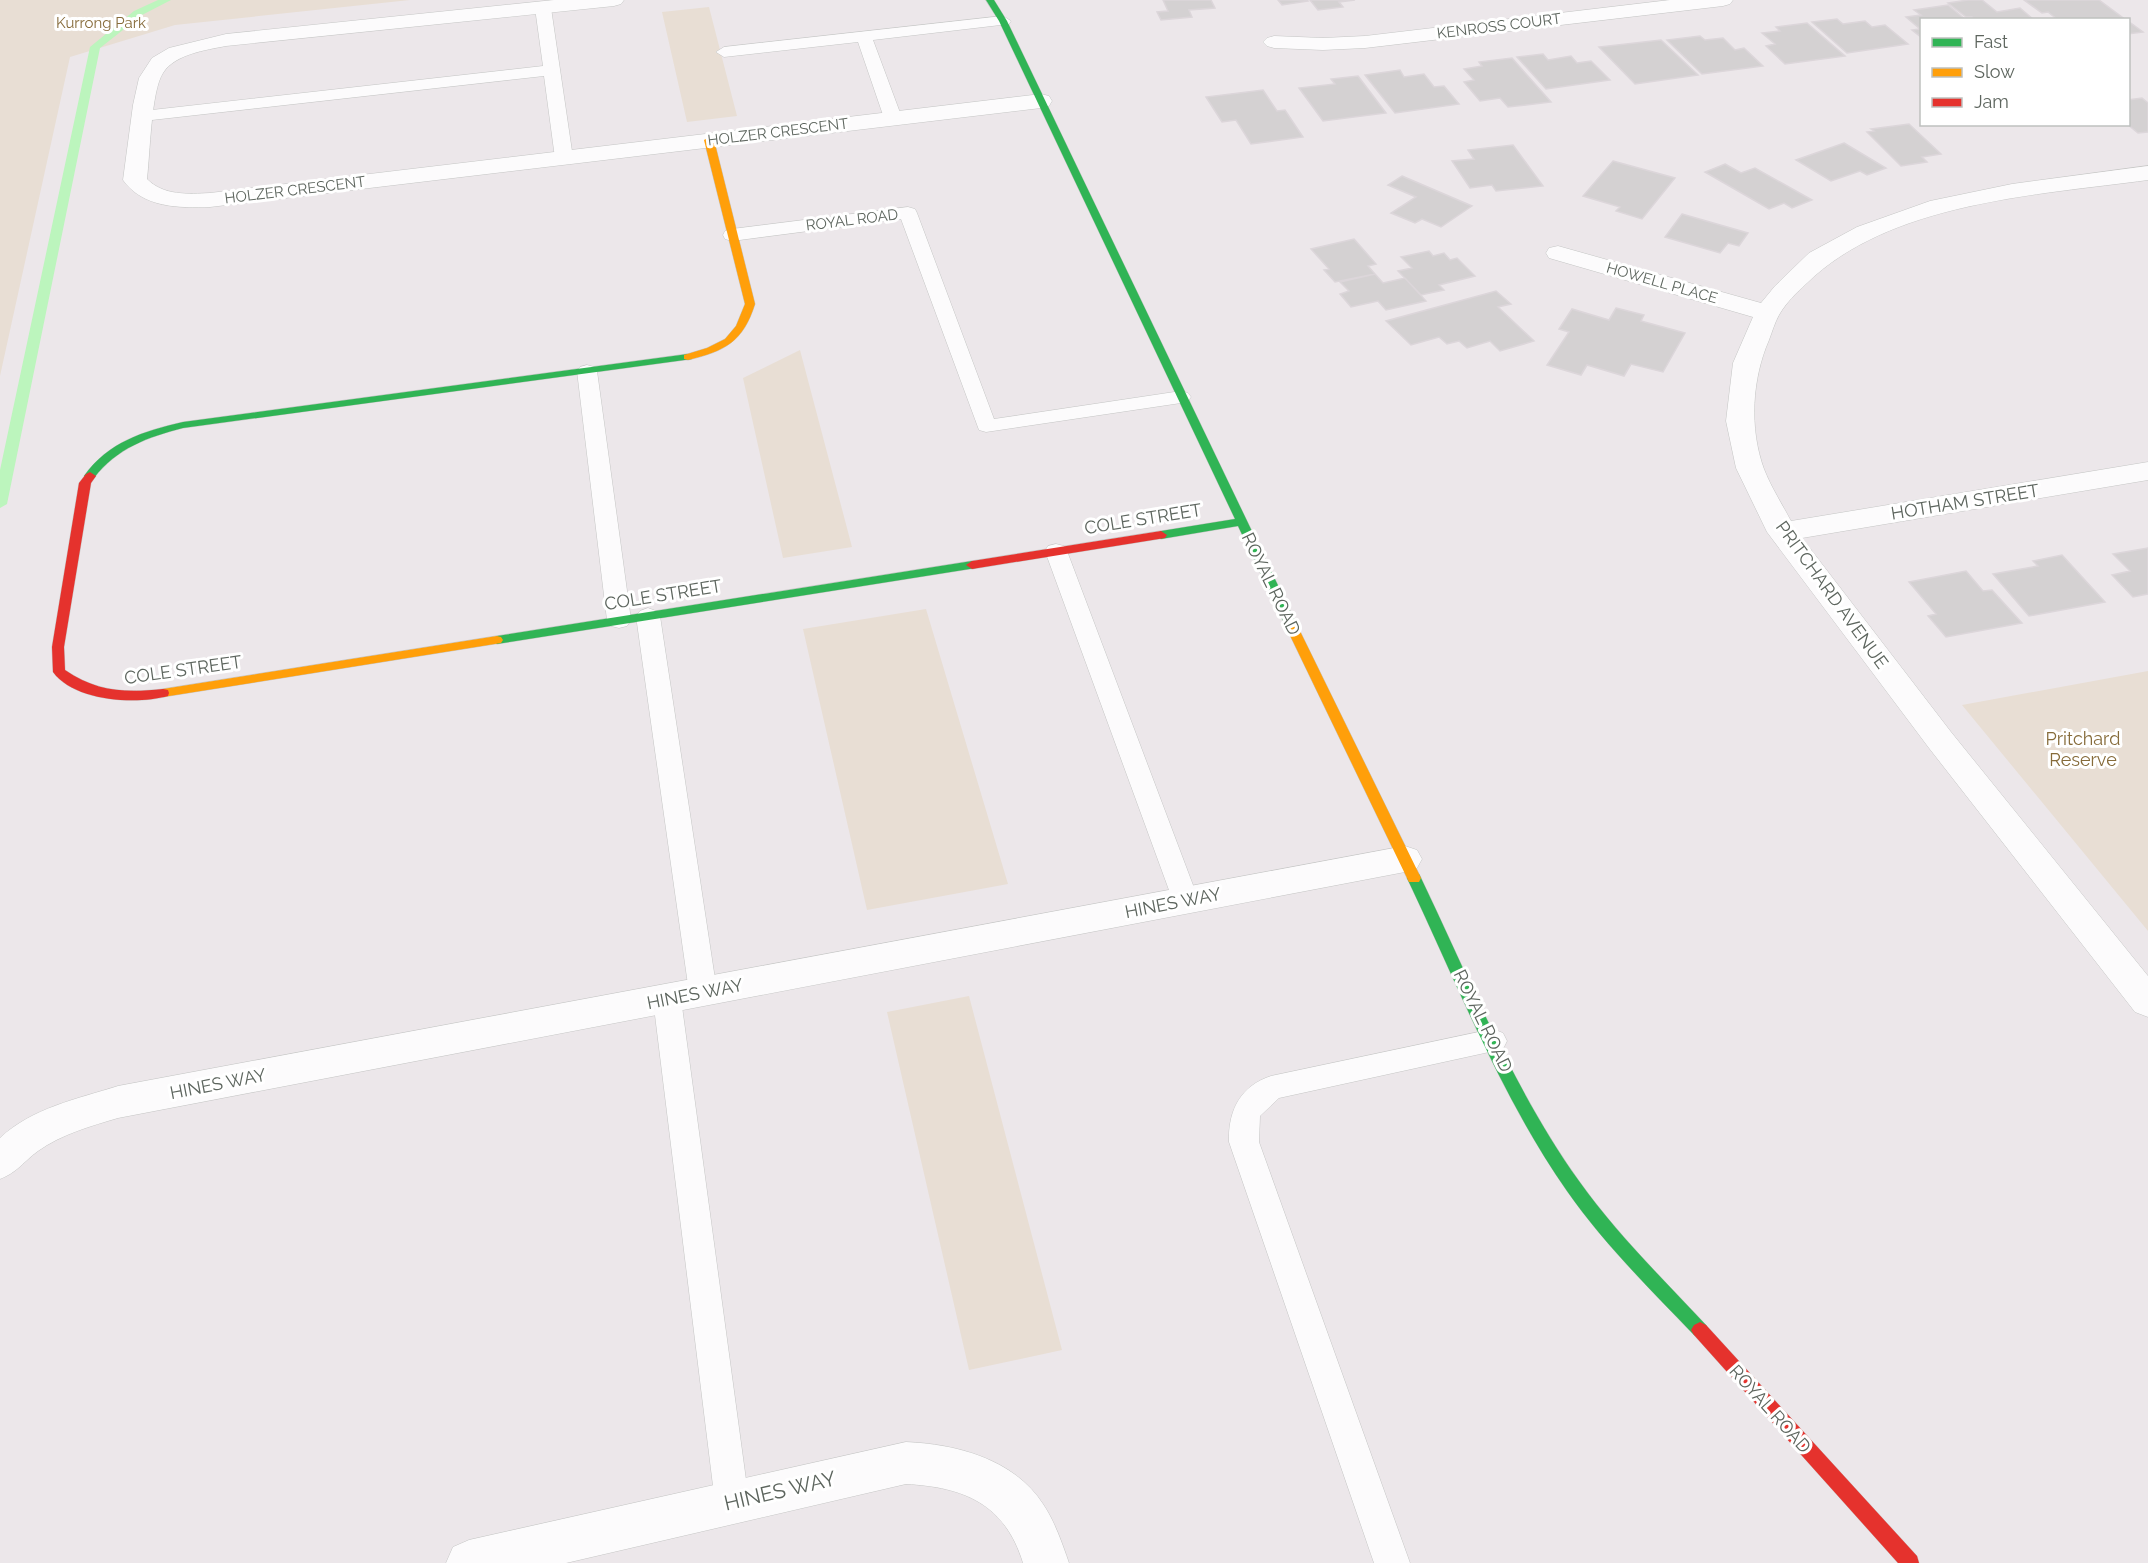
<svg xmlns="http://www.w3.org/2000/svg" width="2148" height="1563" font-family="Raleway,sans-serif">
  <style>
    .green { fill: #e8ded4 }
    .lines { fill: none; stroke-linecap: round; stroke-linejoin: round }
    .stream { fill: #bcf5bd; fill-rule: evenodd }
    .building { fill: #d4d1d2; stroke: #dcd6da; stroke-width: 1.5 }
    .lane-casing { stroke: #c5c6c5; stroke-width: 1 }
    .street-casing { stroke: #c5c6c5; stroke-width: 1 }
    .fast-casing { stroke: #c6c6c5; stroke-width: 1 }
    .slow-casing { stroke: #c6c6c5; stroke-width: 1 }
    .jam-casing { stroke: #c6c6c5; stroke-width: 1 }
    .lane { fill: #fcfbfc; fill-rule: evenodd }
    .street { fill: #fcfbfc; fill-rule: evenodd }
    .fast { fill: #30b455; fill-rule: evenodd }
    .slow { fill: #ff9f0a; fill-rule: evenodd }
    .jam { fill: #e5322d; fill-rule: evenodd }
    .labels { text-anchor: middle; stroke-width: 6; stroke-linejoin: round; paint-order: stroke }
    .far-park-label { font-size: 15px; fill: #866b3a; stroke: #fff }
    .far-street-label { font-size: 15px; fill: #5d655e; stroke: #fff }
    .street-label { font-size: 18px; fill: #5d655e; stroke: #fff }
    .park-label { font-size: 18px; fill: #866b3a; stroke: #fff }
    .near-street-label { font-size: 21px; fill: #5d655e; stroke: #fff }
  </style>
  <rect width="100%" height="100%" fill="#ece7ea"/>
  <path class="green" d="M 0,0 L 410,0 L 175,25 L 70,57 L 0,376 Z
    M 709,7 L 737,116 L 687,122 L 662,12 Z
    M 800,350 L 852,547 L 783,558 L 743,378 Z
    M 926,609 L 1008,884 L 867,910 L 803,629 Z
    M 2148,671 L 2148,931 L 1962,705 Z
    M 969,996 L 1062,1350 L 969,1370 L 887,1012 Z"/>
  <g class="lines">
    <path class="stream" d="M 158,0 L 171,0 L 142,15 L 100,48 L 7,504 L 0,508 L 0,470 L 90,47 L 134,11 Z"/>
  </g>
  <path class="building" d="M 1163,0 L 1211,0 L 1215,8 L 1189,10 L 1192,17 L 1161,20 L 1157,12 L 1168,11 Z
    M 1278,0 L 1307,0 L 1308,1 L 1282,5 Z
    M 1310,0 L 1355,0 L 1339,2 L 1343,7 L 1318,10 Z
    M 1968,0 L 1982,0 L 1997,12 L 2020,8 L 2034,20 L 1975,20 L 1972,17 L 1966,17 L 1948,3 Z
    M 2024,0 L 2099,0 L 2126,20 L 2058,20 L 2048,12 L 2042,13 Z
    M 1948,5 L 1966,20 L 1922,20 L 1922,38 L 1912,30 L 1920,29 L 1906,17 L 1921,15 L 1914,10 Z
    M 1837,19 L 1843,24 L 1865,21 L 1872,27 L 1885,25 L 1908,44 L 1847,53 L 1812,22 Z
    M 2128,21 L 2143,32 L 2128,34 Z
    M 1807,23 L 1845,56 L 1785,64 L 1766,46 L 1775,44 L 1762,33 L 1780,31 L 1776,27 Z
    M 1700,36 L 1705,40 L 1723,38 L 1735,50 L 1744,48 L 1763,66 L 1702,74 L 1667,40 Z
    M 1661,40 L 1698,75 L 1635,84 L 1599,47 Z
    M 1543,54 L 1548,60 L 1571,56 L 1577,63 L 1591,61 L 1610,80 L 1546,89 L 1517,57 Z
    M 1512,58 L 1551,102 L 1508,107 L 1500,98 L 1480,101 L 1464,82 L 1474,80 L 1464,69 L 1482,66 L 1479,62 Z
    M 1400,70 L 1404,77 L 1424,74 L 1434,87 L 1444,86 L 1459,104 L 1395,113 L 1365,75 Z
    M 1358,76 L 1386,113 L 1323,121 L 1299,88 L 1335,84 L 1331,79 Z
    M 1263,90 L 1277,111 L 1285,110 L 1303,137 L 1251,144 L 1236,120 L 1222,122 L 1206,97 Z
    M 2142,98 L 2148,103 L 2148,132 L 2138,133 L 2127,124 L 2128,124 L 2128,100 Z
    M 1909,124 L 1941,154 L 1922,157 L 1927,162 L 1901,166 L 1867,132 L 1874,131 L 1871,129 Z
    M 1844,143 L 1886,168 L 1867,175 L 1860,171 L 1831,181 L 1796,160 Z
    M 1513,145 L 1543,186 L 1496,191 L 1492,185 L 1470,188 L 1452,161 L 1474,159 L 1468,150 Z
    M 1613,161 L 1675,178 L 1642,219 L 1616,211 L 1620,207 L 1583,196 Z
    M 1725,164 L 1741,173 L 1755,168 L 1812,200 L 1792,208 L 1784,203 L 1769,209 L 1705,172 Z
    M 1402,176 L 1472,206 L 1441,227 L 1422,219 L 1415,223 L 1391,213 L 1416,197 L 1388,185 Z
    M 1682,214 L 1748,233 L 1739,246 L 1728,243 L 1720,253 L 1665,237 Z
    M 1354,239 L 1376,264 L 1368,266 L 1375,274 L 1335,282 L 1324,270 L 1329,269 L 1311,249 Z
    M 1429,251 L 1433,256 L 1444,253 L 1450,260 L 1457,258 L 1475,276 L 1439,285 L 1444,290 L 1421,295 L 1398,271 L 1412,268 L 1401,257 Z
    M 1375,274 L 1383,283 L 1405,278 L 1426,301 L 1386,310 L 1378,301 L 1351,307 L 1340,294 L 1349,291 L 1340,282 Z
    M 1496,291 L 1511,304 L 1498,307 L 1534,341 L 1500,351 L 1490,341 L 1467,348 L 1459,341 L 1447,344 L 1439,337 L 1411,345 L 1386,321 Z
    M 1616,308 L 1644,315 L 1641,321 L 1685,333 L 1663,372 L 1631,364 L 1624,376 L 1587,365 L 1581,375 L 1547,365 L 1569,332 L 1559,329 L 1572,309 L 1609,320 Z
    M 2148,548 L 2148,594 L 2133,597 L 2112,575 L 2130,571 L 2113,554 Z
    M 2062,555 L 2105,602 L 2029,616 L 1993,574 L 2038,566 L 2033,561 Z
    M 1966,571 L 1983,591 L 1992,590 L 2022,623 L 1946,637 L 1928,616 L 1936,614 L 1909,582 Z"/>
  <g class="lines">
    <defs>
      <path id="lane" d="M 543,3 L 551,8 L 573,158 L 570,162 L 558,162 L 555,158 L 544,76 L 143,121 L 137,120 L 134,116 L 137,112 L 143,111 L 543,66 L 535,8 Z
        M 1003,16 L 1011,21 L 1009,24 L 873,40 L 902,118 L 899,122 L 887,122 L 884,118 L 858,42 L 724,57 L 716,52 L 724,47 Z
        M 908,207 L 915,209 L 917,213 L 994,419 L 1181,391 L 1188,393 L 1191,397 L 1188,401 L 1181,403 L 986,432 L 979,430 L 901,219 L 732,241 L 725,239 L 723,235 L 725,231 L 732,229 Z
        M 587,365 L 594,367 L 597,371 L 631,620 L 627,626 L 619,628 L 611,626 L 607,620 L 577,371 L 580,367 Z
        M 1056,544 L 1064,546 L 1067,551 L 1199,901 L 1196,908 L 1186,911 L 1176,908 L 1173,901 L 1045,551 L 1048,546 Z
        M 648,608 L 656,611 L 660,616 L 717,992 L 713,1000 L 703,1003 L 693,1000 L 689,992 L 636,616 L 640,611 Z
        M 667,988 L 677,991 L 681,999 L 749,1502 L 744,1514 L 732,1519 L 720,1514 L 715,1502 L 653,999 L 657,991 Z
        M 1493,1029 L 1503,1033 L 1507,1041 L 1503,1049 L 1279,1098 L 1260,1116 L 1259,1142 L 1410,1563 L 1374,1563 L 1229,1142 C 1228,1111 1240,1086 1271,1076 Z"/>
      <path id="street" d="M 554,0 L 624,0 L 621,4 L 614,6 L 226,46 C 206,50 175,54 163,73 C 151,91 150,155 147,179 C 164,196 188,194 210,193 L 1041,94 L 1049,96 L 1052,101 L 1049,106 L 1041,108 L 210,207 C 179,208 143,208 123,180 L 133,105 L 139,78 L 152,58 L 169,48 L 226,34 Z
        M 1670,0 L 1733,0 L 1730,4 L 1723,6 L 1365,48 L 1323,50 L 1274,48 L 1267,46 L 1263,42 L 1267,38 L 1274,36 L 1323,38 L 1365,36 Z
        M 2148,166 L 2148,180 C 2038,195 1889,202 1806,284 C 1796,293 1786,303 1779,315 C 1775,322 1772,332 1769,340 C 1752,379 1749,428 1764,469 C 1771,487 1782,504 1791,521 L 2148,462 L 2148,480 L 1802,538 L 1951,732 L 2148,976 L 2148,1017 L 2135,1012 L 1929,748 L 1767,532 L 1736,468 L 1726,421 L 1733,363 L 1753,317 L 1549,258 L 1546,253 L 1549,248 L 1558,246 L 1761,303 L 1775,286 L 1809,253 L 1857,227 L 1930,201 L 2012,184 Z
        M 1405,846 L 1417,850 L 1422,859 L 1417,868 L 1405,872 L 118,1118 C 91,1126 62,1134 38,1151 C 23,1162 18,1172 0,1179 L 0,1138 C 32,1108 77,1099 118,1086 Z
        M 906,1442 C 956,1444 1014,1459 1043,1504 C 1055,1522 1062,1543 1069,1563 L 1023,1563 C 1005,1504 964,1487 906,1484 L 566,1563 L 446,1563 L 453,1547 L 469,1540 Z"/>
      <path id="fast" d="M 986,0 L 994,0 L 1007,21 L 1297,625 L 1295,628 L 1291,629 L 1285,625 L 1238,526 L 1161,539 L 1155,535 L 1161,531 L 1235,519 L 999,21 Z
        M 688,354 L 692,355 L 692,359 L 183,428 C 148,437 117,448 94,478 L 86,478 L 84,476 C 108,442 144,431 183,422 Z
        M 972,561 L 976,562 L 978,565 L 976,568 L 497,644 L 491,640 L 497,636 Z
        M 1414,873 L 1419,874 L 1421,878 C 1470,980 1513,1089 1579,1181 C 1616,1233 1662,1278 1706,1325 L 1709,1330 L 1706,1335 L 1700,1338 L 1694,1335 C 1650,1289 1604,1244 1567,1191 C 1500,1095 1457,983 1407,878 L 1409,874 Z"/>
      <path id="slow" d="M 709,137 L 714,140 L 755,304 C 743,342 725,351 688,360 L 684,359 L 684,355 L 707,348 L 725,339 L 736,326 L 745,304 L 704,140 Z
        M 1291,621 L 1297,625 L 1421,878 L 1419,882 L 1409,882 L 1407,878 L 1285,625 Z
        M 497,636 L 501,637 L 503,640 L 501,643 L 163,697 L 157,693 L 163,689 Z"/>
      <path id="jam" d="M 90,472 L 96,476 L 91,483 L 64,647 L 65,670 C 97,692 126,693 163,689 L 168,690 L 169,693 L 168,696 C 135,705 74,701 53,672 L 52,647 L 79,483 L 86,474 Z
        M 1161,531 L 1167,535 L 1165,538 L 972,569 L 966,565 L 972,561 Z
        M 1700,1322 L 1706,1325 L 1917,1556 L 1919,1563 L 1898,1563 L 1694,1335 L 1691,1330 L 1694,1325 Z"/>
    </defs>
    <use href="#lane" class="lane-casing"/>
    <use href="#street" class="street-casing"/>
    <use href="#fast" class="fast-casing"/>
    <use href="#slow" class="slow-casing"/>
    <use href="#jam" class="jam-casing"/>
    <use href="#lane" class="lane"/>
    <use href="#street" class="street"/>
    <use href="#fast" class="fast"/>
    <use href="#slow" class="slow"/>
    <use href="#jam" class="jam"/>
  </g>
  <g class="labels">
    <g class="far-park-label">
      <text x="101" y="28">Kurrong Park</text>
    </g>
    <g class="far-street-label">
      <text transform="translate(1499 26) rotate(-7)" y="5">KENROSS COURT</text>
      <text transform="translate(778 132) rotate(-7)" y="5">HOLZER CRESCENT</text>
      <text transform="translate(295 190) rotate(-7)" y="5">HOLZER CRESCENT</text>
      <text transform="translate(852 220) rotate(-7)" y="5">ROYAL ROAD</text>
      <text transform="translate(1662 283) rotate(16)" y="5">HOWELL PLACE</text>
    </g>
    <g class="street-label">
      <text transform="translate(1965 502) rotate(-9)" y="6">HOTHAM STREET</text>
      <text transform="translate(1143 519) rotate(-9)" y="6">COLE STREET</text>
      <text transform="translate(1271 584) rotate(64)" y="6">ROYAL ROAD</text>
      <text transform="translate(663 595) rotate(-9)" y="6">COLE STREET</text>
      <text transform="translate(1832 595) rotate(54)" y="6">PRITCHARD AVENUE</text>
      <text transform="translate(183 670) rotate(-8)" y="6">COLE STREET</text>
      <text transform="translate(1173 903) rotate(-11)" y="6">HINES WAY</text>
      <text transform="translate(695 994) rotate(-11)" y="6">HINES WAY</text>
      <text transform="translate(1483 1021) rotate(64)" y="6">ROYAL ROAD</text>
      <text transform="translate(218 1084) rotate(-11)" y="6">HINES WAY</text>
      <text transform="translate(1770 1409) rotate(48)" y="6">ROYAL ROAD</text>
    </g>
    <g class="park-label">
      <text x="2083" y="745">Pritchard<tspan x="2083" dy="21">Reserve</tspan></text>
    </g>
    <g class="near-street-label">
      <text transform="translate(780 1491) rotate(-13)" y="7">HINES WAY</text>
    </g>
  </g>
  <rect x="1920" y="18" width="210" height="108" fill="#ffffff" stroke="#bec1bf" stroke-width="1.5"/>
  <rect x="1932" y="38" width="30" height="9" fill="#30b455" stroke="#bec1bf" stroke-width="1.5"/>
  <text x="1974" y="48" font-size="18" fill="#5d655e">Fast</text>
  <rect x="1932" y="68" width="30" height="9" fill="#ff9f0a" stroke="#bec1bf" stroke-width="1.5"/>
  <text x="1974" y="78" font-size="18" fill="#5d655e">Slow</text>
  <rect x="1932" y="98" width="30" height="9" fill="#e5322d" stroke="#bec1bf" stroke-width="1.5"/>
  <text x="1974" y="108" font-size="18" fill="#5d655e">Jam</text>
</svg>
